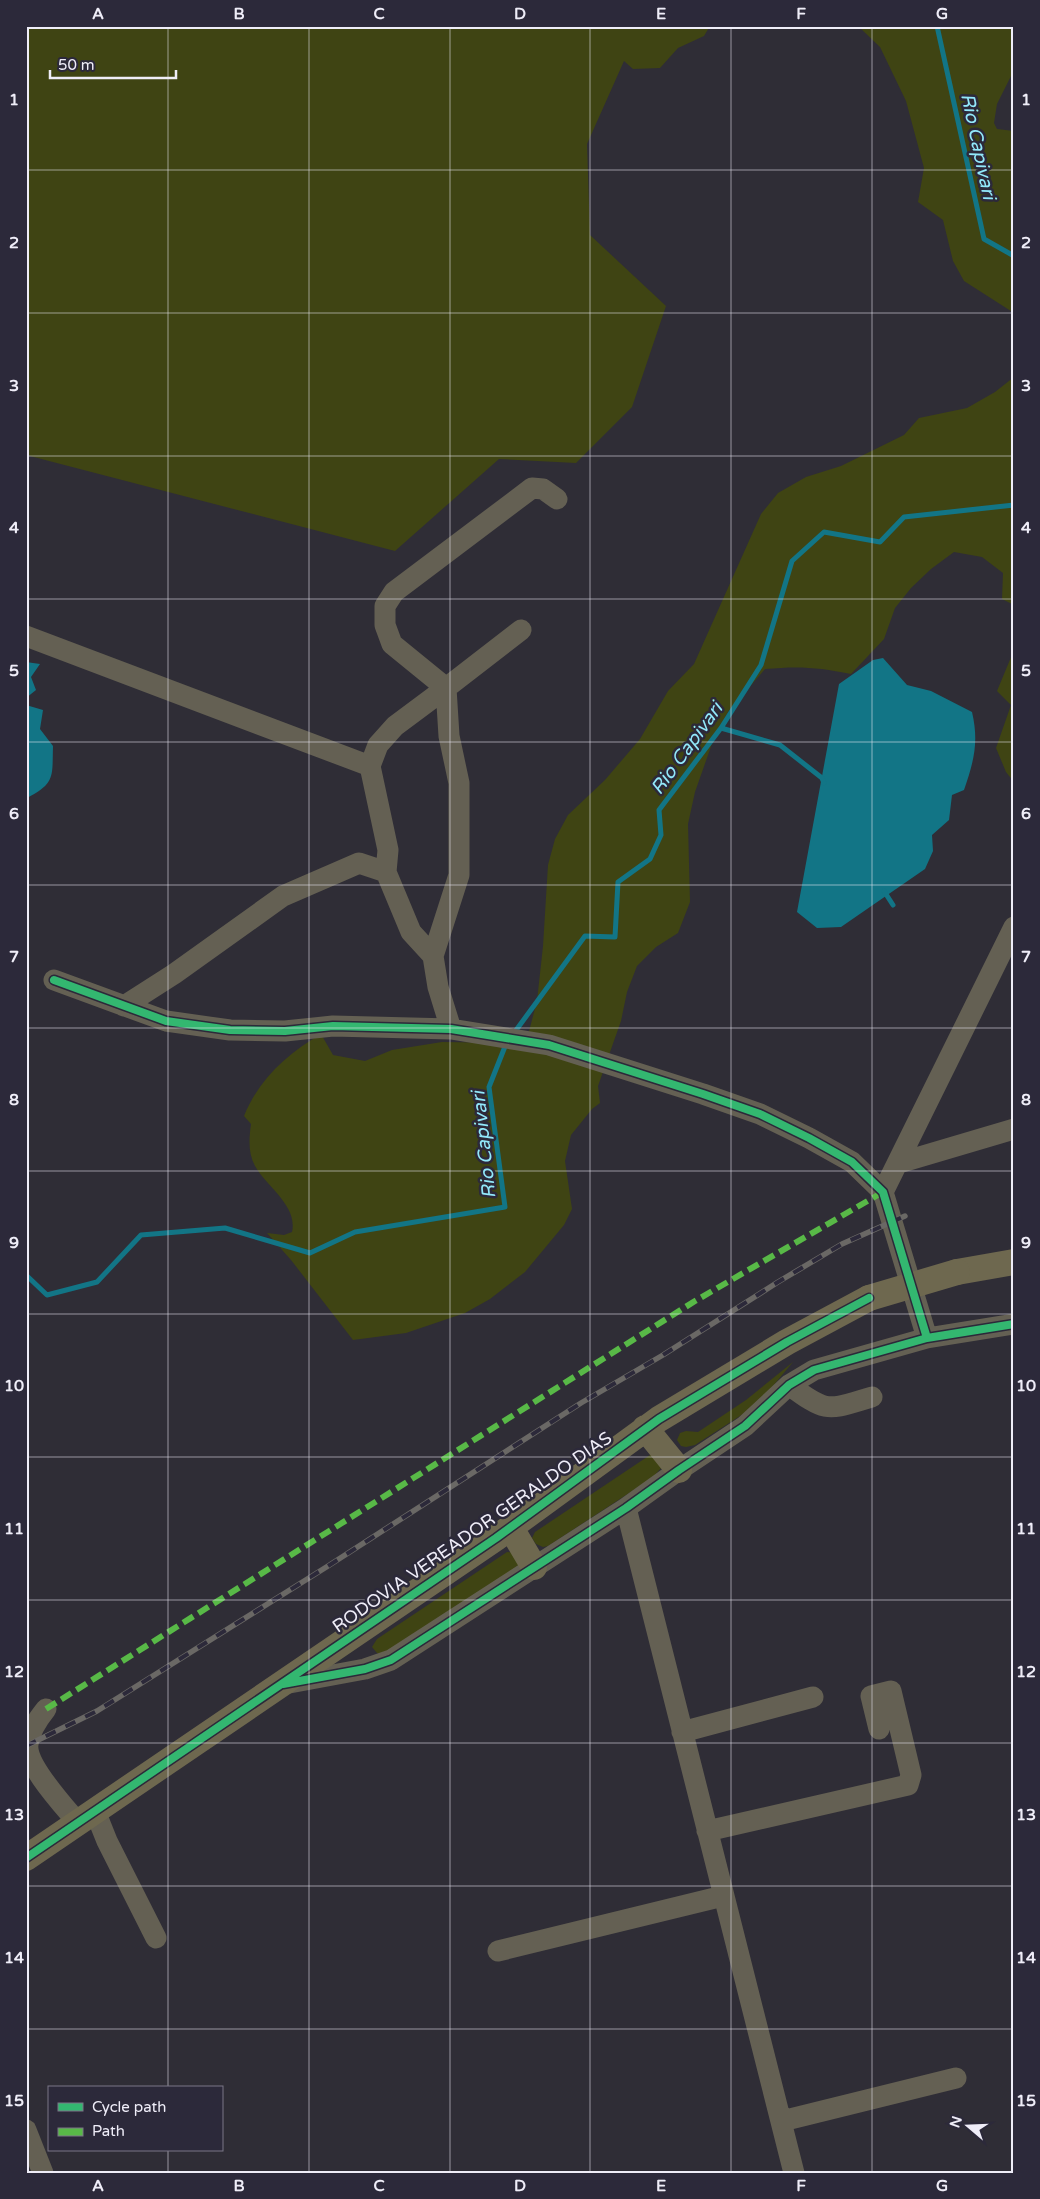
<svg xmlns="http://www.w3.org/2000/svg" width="1040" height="2199" font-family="'Varela Round',sans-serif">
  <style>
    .green { fill: #3f4413 }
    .water { fill: #127586 }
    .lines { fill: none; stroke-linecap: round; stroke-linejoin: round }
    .stream { stroke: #127586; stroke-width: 5 }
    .minor { stroke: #646053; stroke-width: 21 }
    .major { stroke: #6e684f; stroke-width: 26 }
    .rail-casing { stroke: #6a6865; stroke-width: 5.5 }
    .rail { stroke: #2c293a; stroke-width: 4; stroke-dasharray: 11; stroke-linecap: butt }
    .major-bridge { stroke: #6e684f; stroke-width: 26 }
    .quiet { stroke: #58b947; stroke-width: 6; stroke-dasharray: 12 6; stroke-linecap: butt }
    .cycleway-casing { stroke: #2c293a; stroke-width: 11 }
    .cycleway { stroke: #33b770; stroke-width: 8 }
    .grid { fill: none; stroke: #efedf8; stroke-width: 1; stroke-opacity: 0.55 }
    .labels { text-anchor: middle; stroke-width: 5; stroke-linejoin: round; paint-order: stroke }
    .street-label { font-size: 18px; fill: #efedf8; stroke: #2c293a }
    .water-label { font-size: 19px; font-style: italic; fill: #92e8fa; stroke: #2c293a }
    .neatline { fill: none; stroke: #efedf8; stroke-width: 2 }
    .grid-label { font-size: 16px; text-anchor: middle; font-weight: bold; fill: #efedf8 }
  </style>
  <rect width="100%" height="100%" fill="#2f2d36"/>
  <path class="green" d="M 26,26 L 710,26 L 704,36 L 678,48 L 660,68 L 633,69 L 624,61 L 587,144 L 590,235 L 666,306 L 632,407 L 576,463 L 499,459 L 395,551 L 26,455 Z
    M 858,26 L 1014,26 L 1014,70 L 997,104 L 994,123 L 997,129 L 1014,131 L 1014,313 L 964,281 L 953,261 L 943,220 L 918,202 L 924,168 L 906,101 L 880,47 Z
    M 1014,377 L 1014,605 L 1002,599 L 1003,573 L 982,557 L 954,552 L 931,569 L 911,588 L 895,608 L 884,639 L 851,674 C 818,667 798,666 765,669 L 728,712 L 714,738 L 695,792 L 688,824 L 690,902 L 678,933 L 656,947 L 637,966 L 627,992 L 621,1021 L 598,1086 L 600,1103 L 592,1109 L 571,1135 L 565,1161 L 572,1209 L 564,1225 L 525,1272 L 490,1299 L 465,1313 L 406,1333 L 353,1340 L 291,1260 L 267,1233 L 284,1235 L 292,1232 C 298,1206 267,1187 255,1166 C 248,1153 249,1139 251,1124 L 244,1116 C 259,1079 287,1054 321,1034 L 333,1055 L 365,1061 L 392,1050 L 442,1042 L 516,1043 L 528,1035 L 537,1001 L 543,946 L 548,865 L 555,839 L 568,815 L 605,780 L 640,739 L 668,691 L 694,664 L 761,514 L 778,493 L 806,477 L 841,466 L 904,435 L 919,418 L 967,408 L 995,392 Z
    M 1014,650 L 1014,782 L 1006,772 L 996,748 L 1011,705 L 997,691 Z
    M 793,1362 L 757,1405 L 695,1445 L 686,1447 L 681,1446 L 677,1440 L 680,1433 L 686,1431 L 698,1432 L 746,1400 Z
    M 650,1455 L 659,1456 L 664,1465 L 652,1478 L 548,1546 L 543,1547 L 536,1544 L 532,1538 L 535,1532 Z
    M 507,1552 L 517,1553 L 519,1561 L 517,1569 L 384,1655 L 377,1653 L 372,1647 L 377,1639 Z"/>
  <path class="water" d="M 883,658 L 907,685 L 931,691 L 972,712 C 979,742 974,761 964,790 L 952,795 L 949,820 L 932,835 L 933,851 L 925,869 L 841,927 L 817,928 L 797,912 L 839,684 L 873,660 Z
    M 26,662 L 40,664 L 31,677 L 36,690 L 26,698 Z
    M 26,705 L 43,710 L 40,729 L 53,746 C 52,776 56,783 27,798 Z"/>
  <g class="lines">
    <path class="stream" d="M 937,26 L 984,239 L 1014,256
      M 721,728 L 780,745 L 822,778 L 824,783
      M 884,891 L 893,905
      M 514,1033 L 585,936 L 615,937 L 618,882 L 650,859 L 661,835 L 659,810 L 721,728 L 761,665 L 792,561 L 824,532 L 880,542 L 904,517 L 1014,505
      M 26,1275 L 47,1295 L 97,1282 L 141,1235 L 225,1228 L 310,1253 L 355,1232 L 505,1207 L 489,1087 L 506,1044"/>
    <path class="minor" d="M 521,630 L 446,688 L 392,644 L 385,625 L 385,606 L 394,592 L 532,488 L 543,489 L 557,499
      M 26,636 L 370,766
      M 433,956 L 459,875 L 459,783 L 449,736 L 446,688 L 395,726 L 378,745 L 370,766 L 388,850 L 386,872 L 411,932 L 433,956 L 438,987 L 451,1029
      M 54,980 L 166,1021 L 230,1030 L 285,1031 L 333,1026 L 451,1029 L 549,1045 L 703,1094 L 760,1114 L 809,1138 L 852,1162 L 883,1192 L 927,1338
      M 124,1006 L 174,974 L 283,896 L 359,863 L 386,872
      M 899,1163 L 1014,1129
      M 883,1192 L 1014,927
      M 789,1385 C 828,1414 827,1410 872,1397
      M 626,1508 L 794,2173
      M 284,1684 L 365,1669 L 391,1660 L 626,1508 L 679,1470 L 745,1426 L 789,1385 L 814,1370 L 927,1338 L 1014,1324
      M 46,1709 C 38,1719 30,1730 28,1744 C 25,1765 65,1807 78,1823
      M 682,1732 L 813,1697
      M 95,1811 L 107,1841 L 156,1938
      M 707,1831 L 908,1785 L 911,1775 L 891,1691 L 871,1696 L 879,1729
      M 498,1951 L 723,1896
      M 782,2121 L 956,2078
      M 26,2130 L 43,2173"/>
    <path class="major" d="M 957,1272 L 1014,1262
      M 645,1428 L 679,1470
      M 511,1528 L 534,1567
      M 26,1858 L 496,1538 L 659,1419 L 787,1342 L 869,1298"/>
    <defs>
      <path id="rail" d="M 26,1746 L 97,1711 L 328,1566 L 581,1403 L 663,1355 L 778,1282 L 842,1244 L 905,1216"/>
    </defs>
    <use href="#rail" class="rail-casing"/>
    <use href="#rail" class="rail"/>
    <path class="major-bridge" d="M 869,1298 L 957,1272"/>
    <path class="quiet" d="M 46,1709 L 695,1301 L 883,1192"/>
    <defs>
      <path id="cycleway" d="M 54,980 L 166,1021 L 230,1030 L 285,1031 L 333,1026 L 451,1029 L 549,1045 L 703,1094 L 760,1114 L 809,1138 L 852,1162 L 883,1192 L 927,1338
        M 283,1684 L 365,1669 L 391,1660 L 626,1508 L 679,1470 L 745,1426 L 789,1385 L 814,1370 L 927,1338 L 1014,1324
        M 26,1858 L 496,1538 L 659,1419 L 787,1342 L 869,1298"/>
    </defs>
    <use href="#cycleway" class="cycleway-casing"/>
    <use href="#cycleway" class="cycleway"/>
  </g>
  <path class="grid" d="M 168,26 L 168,2088M 309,26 L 309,2173M 450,26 L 450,2173M 590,26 L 590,2173M 731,26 L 731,2173M 872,26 L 872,2173M 26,170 L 1014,170M 26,313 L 1014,313M 26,456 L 1014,456M 26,599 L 1014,599M 26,742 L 1014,742M 26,885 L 1014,885M 26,1028 L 1014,1028M 26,1171 L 1014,1171M 26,1314 L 1014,1314M 26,1457 L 1014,1457M 26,1600 L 1014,1600M 26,1743 L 1014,1743M 26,1886 L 1014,1886M 26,2029 L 1014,2029M 168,2150 L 168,2173"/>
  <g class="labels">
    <g class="street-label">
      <text transform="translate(472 1532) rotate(-35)" y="6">RODOVIA VEREADOR GERALDO DIAS</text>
    </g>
    <g class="water-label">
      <text transform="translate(979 146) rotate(78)" y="7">Rio Capivari</text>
      <text transform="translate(686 748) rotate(-54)" y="7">Rio Capivari</text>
      <text transform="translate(483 1145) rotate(-96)" y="7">Rio Capivari</text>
    </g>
  </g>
  <rect width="1040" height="2199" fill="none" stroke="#2c293a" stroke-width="55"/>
  <rect x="48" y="2086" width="175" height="65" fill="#2c293a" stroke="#7a7786"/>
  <rect x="58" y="2103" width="25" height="8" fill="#33b770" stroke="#7a7786"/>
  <text x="92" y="2112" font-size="15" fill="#efedf8">Cycle path</text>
  <rect x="58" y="2128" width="25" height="8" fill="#58b947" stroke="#7a7786"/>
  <text x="92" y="2136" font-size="15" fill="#efedf8">Path</text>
  <g transform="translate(968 2126) rotate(289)" stroke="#2c293a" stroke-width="4" paint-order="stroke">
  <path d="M0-4L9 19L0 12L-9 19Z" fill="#efedf8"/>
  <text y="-8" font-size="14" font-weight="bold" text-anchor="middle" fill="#efedf8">N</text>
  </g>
  <path d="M50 70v8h126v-8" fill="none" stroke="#efedf8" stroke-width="2.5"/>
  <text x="58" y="70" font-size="15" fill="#efedf8" stroke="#2c293a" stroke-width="4" paint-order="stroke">50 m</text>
  <rect x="28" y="28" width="984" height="2144" class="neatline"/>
  <g class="grid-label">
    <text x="98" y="19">A</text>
    <text x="239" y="19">B</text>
    <text x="379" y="19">C</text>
    <text x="520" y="19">D</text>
    <text x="661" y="19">E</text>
    <text x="801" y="19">F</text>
    <text x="942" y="19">G</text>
    <text x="14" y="105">1</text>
    <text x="1026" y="105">1</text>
    <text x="14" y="248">2</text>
    <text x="1026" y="248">2</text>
    <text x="14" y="391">3</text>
    <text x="1026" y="391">3</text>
    <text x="14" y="533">4</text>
    <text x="1026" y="533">4</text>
    <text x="14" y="676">5</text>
    <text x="1026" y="676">5</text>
    <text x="14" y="819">6</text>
    <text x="1026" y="819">6</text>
    <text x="14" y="962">7</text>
    <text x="1026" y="962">7</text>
    <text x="14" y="1105">8</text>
    <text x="1026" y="1105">8</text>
    <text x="14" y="1248">9</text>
    <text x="1026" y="1248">9</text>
    <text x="14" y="1391">10</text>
    <text x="1026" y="1391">10</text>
    <text x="14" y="1534">11</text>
    <text x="1026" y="1534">11</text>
    <text x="14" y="1677">12</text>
    <text x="1026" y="1677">12</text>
    <text x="14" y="1820">13</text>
    <text x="1026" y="1820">13</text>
    <text x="14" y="1963">14</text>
    <text x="1026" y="1963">14</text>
    <text x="14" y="2106">15</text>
    <text x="1026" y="2106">15</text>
    <text x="98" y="2191">A</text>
    <text x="239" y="2191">B</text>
    <text x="379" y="2191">C</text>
    <text x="520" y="2191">D</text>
    <text x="661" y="2191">E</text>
    <text x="801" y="2191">F</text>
    <text x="942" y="2191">G</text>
  </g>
</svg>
